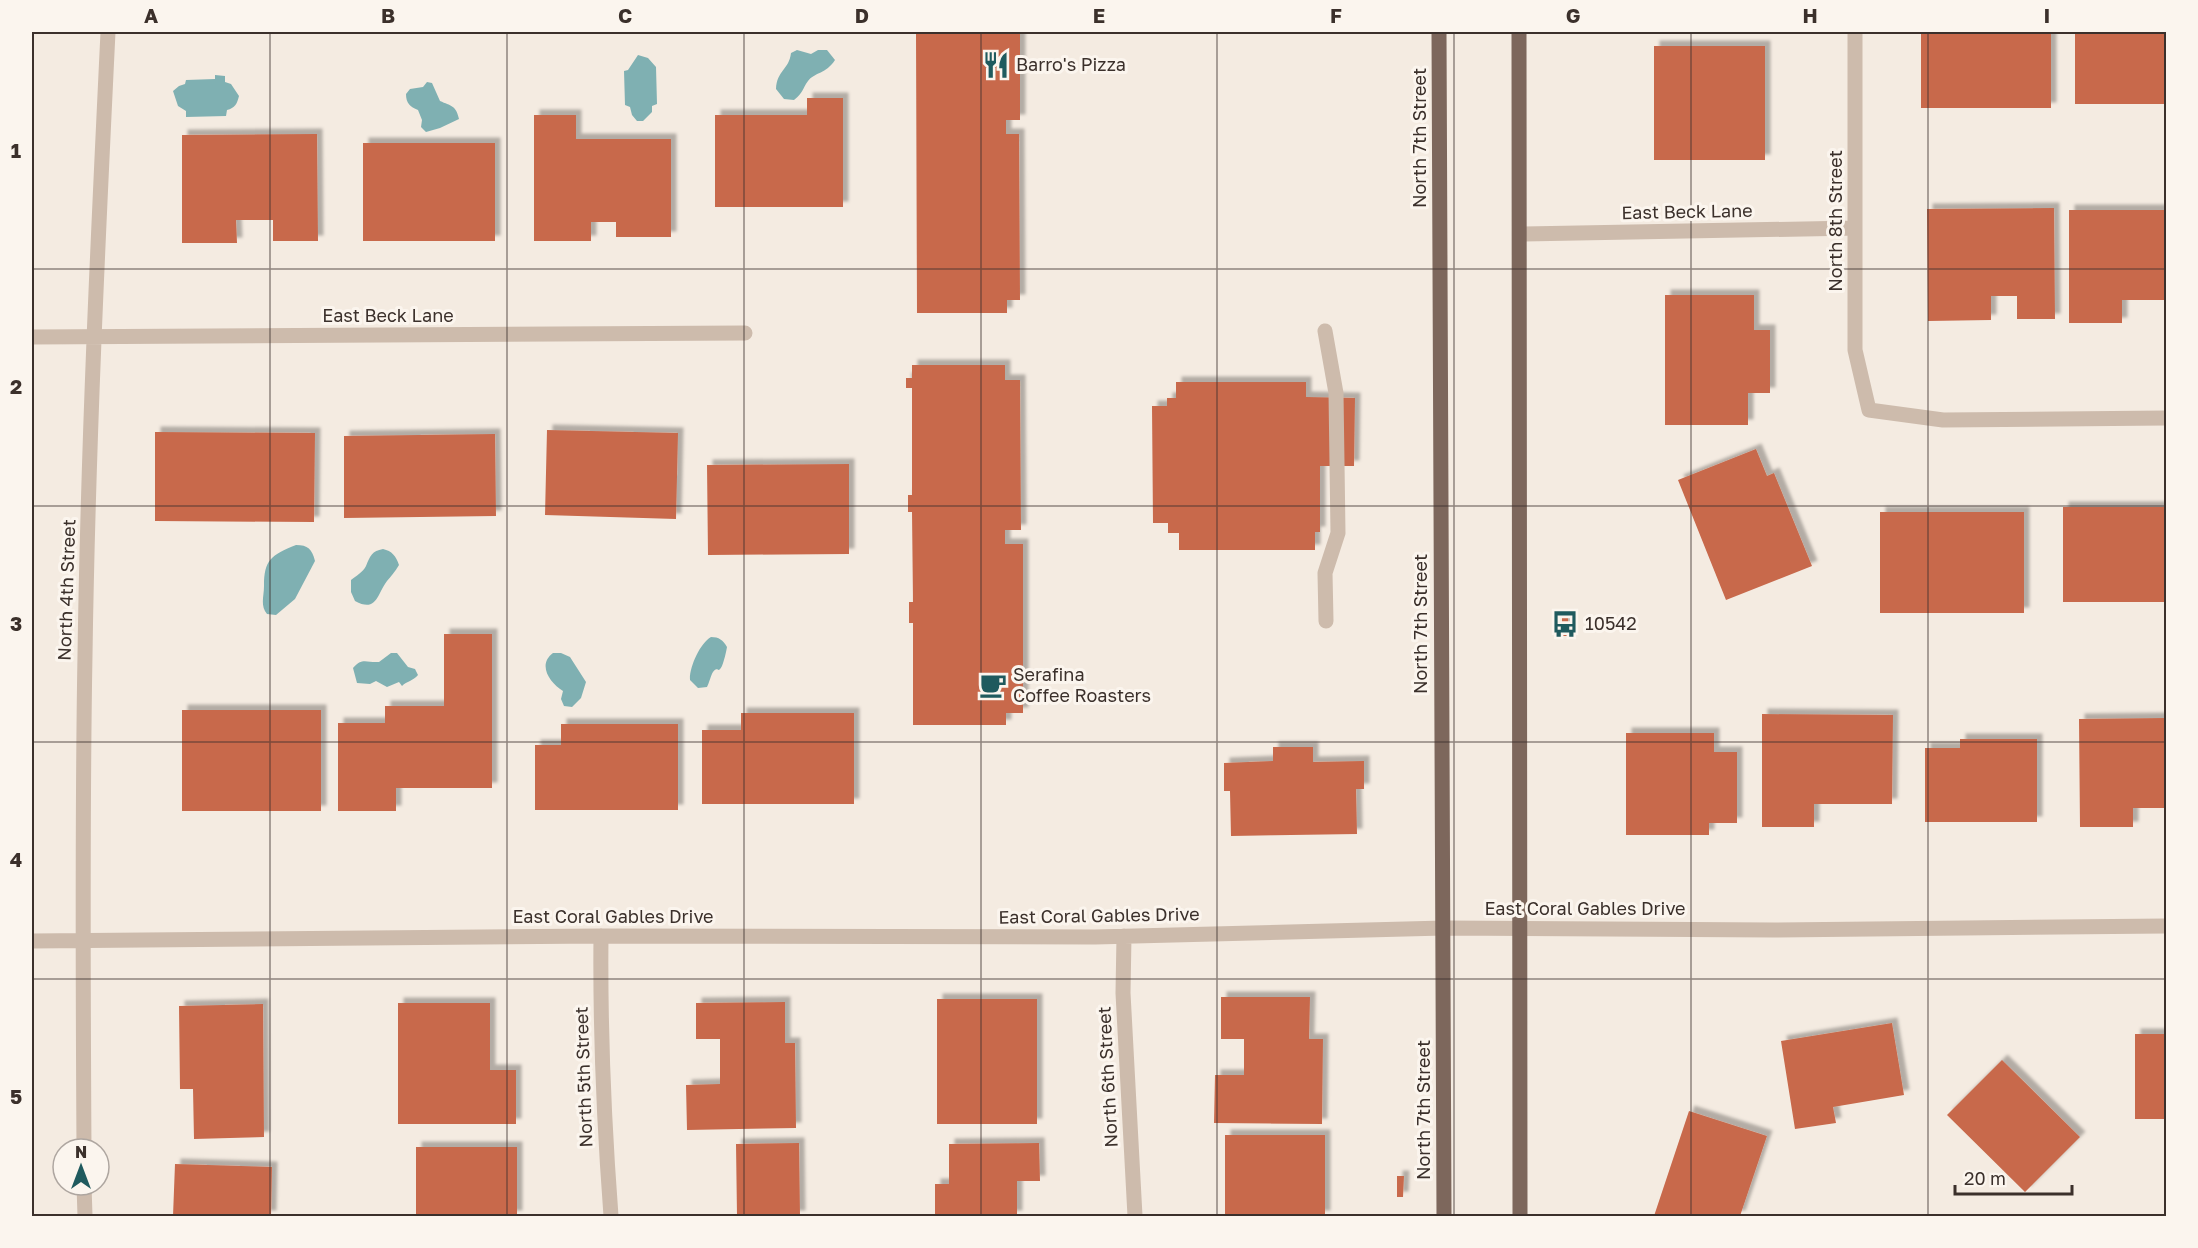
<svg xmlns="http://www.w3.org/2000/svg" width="2198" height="1248" font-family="'Golos Text',sans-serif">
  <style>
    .water { fill: #7fb0b2 }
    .building { fill: #c8694b; filter: url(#shadow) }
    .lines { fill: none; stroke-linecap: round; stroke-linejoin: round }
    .minor { stroke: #cdbbac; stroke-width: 15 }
    .major { stroke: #7d675c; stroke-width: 15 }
    .grid { fill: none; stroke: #3b302b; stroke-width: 1.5; stroke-opacity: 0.55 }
    .labels { text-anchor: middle; stroke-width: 6; stroke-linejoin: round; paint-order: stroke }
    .poi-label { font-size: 18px; fill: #3b302b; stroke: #fbf5ee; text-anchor: start }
    .street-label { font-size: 18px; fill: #3b302b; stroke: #fbf5ee }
    .neatline { fill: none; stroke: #3b302b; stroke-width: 2 }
    .grid-label { font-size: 20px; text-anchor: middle; font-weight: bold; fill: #3b302b }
  </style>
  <defs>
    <filter id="shadow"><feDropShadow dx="5.5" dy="-5.5" stdDeviation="1.5" flood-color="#0004"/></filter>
  </defs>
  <rect width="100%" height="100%" fill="#f4ebe1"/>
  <path class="water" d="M 797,50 L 811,54 L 818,50 L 827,50 L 835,60 C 826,74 815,72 808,81 C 802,89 804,92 794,100 L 784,99 L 776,89 C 777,70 789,70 791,53 Z
    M 638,55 L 648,58 L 656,67 L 657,104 L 652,106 L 652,112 L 643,121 L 637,121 L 632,115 L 630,107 L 625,105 L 624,71 L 628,70 Z
    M 215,75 L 225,76 L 225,82 L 231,84 L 239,96 C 237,104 235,108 227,110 L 226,116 L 186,117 L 186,111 L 178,106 L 173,91 L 179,86 L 185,84 L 186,80 L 215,79 Z
    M 427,82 L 432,83 L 440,101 C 451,106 456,105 459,119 L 440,128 L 426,132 L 421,127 L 422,120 L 418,110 C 410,107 406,103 406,94 L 410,89 L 423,87 Z
    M 296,545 C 308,545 312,549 315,561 L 295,599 L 276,615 L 267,614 C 260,605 264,597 264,586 C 264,560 271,555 296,545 Z
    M 383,549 C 392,551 396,556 399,565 C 395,572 391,576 387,581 C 377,594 377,613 355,601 L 351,592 L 351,580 C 356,576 363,572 366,566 C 370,556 372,551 383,549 Z
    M 711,637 C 719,637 723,640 727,647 C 726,653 724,661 722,666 C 717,675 719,665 713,672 C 711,675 709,683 707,687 L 698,688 L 690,680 C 689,668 700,643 711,637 Z
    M 391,653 L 397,653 L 408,667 L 415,669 L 418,675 C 413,681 407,681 402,686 L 399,682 L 387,687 L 376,681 L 370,684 L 357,683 L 353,668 C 362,657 367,663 379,662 Z
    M 553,653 L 561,653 L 570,657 L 586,682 L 581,698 L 572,707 L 564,706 L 561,699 L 563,691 C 550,683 537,665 553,653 Z"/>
  <path class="building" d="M 916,32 L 1020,32 L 1020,120 L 1006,120 L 1006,134 L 1019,134 L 1020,300 L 1007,300 L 1007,313 L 917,313 Z
    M 1921,32 L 2051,32 L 2051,108 L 1921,108 Z
    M 2075,32 L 2166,32 L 2166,104 L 2075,104 Z
    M 1654,46 L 1765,46 L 1765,160 L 1654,160 Z
    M 807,98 L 843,98 L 843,207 L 715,207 L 715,115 L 807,115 Z
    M 534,115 L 576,115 L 576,139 L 671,139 L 671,237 L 616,237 L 616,222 L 591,222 L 591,241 L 534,241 Z
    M 317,134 L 318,241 L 273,241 L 273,220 L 236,220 L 237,243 L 182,243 L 182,135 Z
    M 363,143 L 495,143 L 495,241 L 363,241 Z
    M 2054,208 L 2055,319 L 2017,319 L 2017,296 L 1991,296 L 1991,320 L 1928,321 L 1927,209 Z
    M 2069,210 L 2166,210 L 2166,300 L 2122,300 L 2122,323 L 2069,323 Z
    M 1665,295 L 1754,295 L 1754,330 L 1770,330 L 1770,393 L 1748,393 L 1748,425 L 1665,425 Z
    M 912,365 L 1005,365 L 1005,380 L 1020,380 L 1021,530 L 1005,530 L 1005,544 L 1023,544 L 1023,713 L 1006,713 L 1006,725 L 913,725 L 913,623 L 909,623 L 909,602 L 913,602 L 912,512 L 908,512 L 908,495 L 912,495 L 912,388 L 906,388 L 906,378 L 912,378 Z
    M 1176,382 L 1306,382 L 1306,397 L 1355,398 L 1354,466 L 1320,466 L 1320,532 L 1315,532 L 1315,550 L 1179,550 L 1179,533 L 1168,533 L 1168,523 L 1153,523 L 1152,406 L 1167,406 L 1167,398 L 1176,398 Z
    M 547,430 L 678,433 L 676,519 L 545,515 Z
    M 155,432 L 315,433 L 314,522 L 155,521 Z
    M 495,434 L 496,516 L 344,518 L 344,436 Z
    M 1756,449 L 1767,476 L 1774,473 L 1812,566 L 1726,600 L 1678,480 Z
    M 849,464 L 849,554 L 708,555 L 707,465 Z
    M 2063,507 L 2166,507 L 2166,602 L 2063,602 Z
    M 1880,512 L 2024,512 L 2024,613 L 1880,613 Z
    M 1562,617 L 1568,617 L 1568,636 L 1562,636 Z
    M 444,634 L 492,634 L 492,788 L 396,788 L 396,811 L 338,811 L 338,723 L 385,723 L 385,706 L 444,706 Z
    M 182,710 L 321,710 L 321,811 L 182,811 Z
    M 741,713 L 854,713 L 854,804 L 702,804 L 702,730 L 741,730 Z
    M 1762,714 L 1893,715 L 1892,804 L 1814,804 L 1814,827 L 1762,827 Z
    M 2166,718 L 2166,808 L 2133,808 L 2133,827 L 2080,827 L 2079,719 Z
    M 561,724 L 678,724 L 678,810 L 535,810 L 535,745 L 561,745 Z
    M 1626,733 L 1714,733 L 1714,752 L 1737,752 L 1737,823 L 1709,823 L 1709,835 L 1626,835 Z
    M 1960,739 L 2037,739 L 2037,822 L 1925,822 L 1925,748 L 1960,748 Z
    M 1273,747 L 1313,747 L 1313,762 L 1364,761 L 1364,789 L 1356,789 L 1357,834 L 1231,836 L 1230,791 L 1224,791 L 1224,763 L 1273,761 Z
    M 1221,997 L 1310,997 L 1309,1039 L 1323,1039 L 1322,1124 L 1214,1123 L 1215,1075 L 1244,1075 L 1244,1039 L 1221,1039 Z
    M 937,999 L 1037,999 L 1037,1124 L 937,1124 Z
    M 785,1002 L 785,1043 L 795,1043 L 796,1128 L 687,1130 L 686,1085 L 720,1084 L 720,1039 L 696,1039 L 696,1003 Z
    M 398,1003 L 490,1003 L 490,1070 L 516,1070 L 516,1124 L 398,1124 Z
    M 263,1004 L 264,1137 L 194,1139 L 193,1089 L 180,1089 L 179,1006 Z
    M 1892,1023 L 1904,1095 L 1833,1107 L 1836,1123 L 1795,1129 L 1781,1041 Z
    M 2135,1034 L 2166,1034 L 2166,1119 L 2135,1119 Z
    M 2002,1060 L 2080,1137 L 2025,1192 L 1947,1115 Z
    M 1689,1111 L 1767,1136 L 1740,1216 L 1654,1216 Z
    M 1225,1135 L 1325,1135 L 1325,1216 L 1225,1216 Z
    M 799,1143 L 800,1216 L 737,1216 L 736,1144 Z
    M 1039,1143 L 1040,1181 L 1017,1181 L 1017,1216 L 935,1216 L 935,1184 L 949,1184 L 949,1144 Z
    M 416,1147 L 517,1147 L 517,1216 L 416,1216 Z
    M 175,1164 L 272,1167 L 271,1216 L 173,1216 Z
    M 1397,1176 L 1404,1176 L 1403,1197 L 1397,1197 Z"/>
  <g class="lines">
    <path class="minor" d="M 1855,32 L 1855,350 L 1869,410 L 1943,420 L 2166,418
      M 1520,234 L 1855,228
      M 1325,331 L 1336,393 L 1338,533 L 1325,573 L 1326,621
      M 32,337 L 745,333
      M 601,936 C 600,1030 604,1123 611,1216
      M 1124,936 L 1123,993 L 1135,1216
      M 32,941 L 601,936 L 1095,937 L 1444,928 L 1774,930 L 2166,926
      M 84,1149 C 83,984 82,819 85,655 C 88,447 98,239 108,32
      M 84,1185 L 85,1216"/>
    <path class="major" d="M 1439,32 L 1444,1216
      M 1519,32 L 1520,1216"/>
  </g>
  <path class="grid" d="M 270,32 L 270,1216M 507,32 L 507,1216M 744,32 L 744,1216M 981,32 L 981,1216M 1217,32 L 1217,1216M 1454,32 L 1454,1216M 1691,32 L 1691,1216M 1928,32 L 1928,1216M 32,269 L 2166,269M 32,506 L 2166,506M 32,742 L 2166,742M 32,979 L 2166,979"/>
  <defs>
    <symbol id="restaurant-bare" viewBox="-9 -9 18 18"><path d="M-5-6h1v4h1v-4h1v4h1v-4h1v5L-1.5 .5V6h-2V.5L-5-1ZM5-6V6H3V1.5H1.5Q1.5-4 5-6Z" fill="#1f5a5e" stroke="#fbf5ee" stroke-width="2.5" paint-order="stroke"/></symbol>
    <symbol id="bus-bare" viewBox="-9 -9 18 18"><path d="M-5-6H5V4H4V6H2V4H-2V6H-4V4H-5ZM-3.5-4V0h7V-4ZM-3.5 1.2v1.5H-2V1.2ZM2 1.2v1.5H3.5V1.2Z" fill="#1f5a5e" stroke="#fbf5ee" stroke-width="2.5" paint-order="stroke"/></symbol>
    <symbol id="cafe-bare" viewBox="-9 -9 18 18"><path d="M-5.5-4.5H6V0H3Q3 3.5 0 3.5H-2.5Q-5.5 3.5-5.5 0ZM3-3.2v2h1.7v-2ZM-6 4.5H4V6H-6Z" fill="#1f5a5e" stroke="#fbf5ee" stroke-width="2.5" paint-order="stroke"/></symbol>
  </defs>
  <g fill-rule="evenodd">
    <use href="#restaurant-bare" x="977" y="46" width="38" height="38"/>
    <use href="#bus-bare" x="1546" y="605" width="38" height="38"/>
    <use href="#cafe-bare" x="974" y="666" width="38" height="38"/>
  </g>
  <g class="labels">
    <g class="poi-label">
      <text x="1016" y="71">Barro's Pizza</text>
      <text x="1585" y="630">10542</text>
      <text x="1013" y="681">Serafina<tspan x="1013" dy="21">Coffee Roasters</tspan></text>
    </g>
    <g class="street-label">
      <text transform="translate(1420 138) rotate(-90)" y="6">North 7th Street</text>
      <text transform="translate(1687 212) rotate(-1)" y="6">East Beck Lane</text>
      <text transform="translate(1836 221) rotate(-90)" y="6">North 8th Street</text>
      <text x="388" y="322">East Beck Lane</text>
      <text transform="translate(67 590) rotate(-88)" y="6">North 4th Street</text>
      <text transform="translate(1421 624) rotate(-90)" y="6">North 7th Street</text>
      <text x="1585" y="915">East Coral Gables Drive</text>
      <text transform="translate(1099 916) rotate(-1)" y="6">East Coral Gables Drive</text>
      <text x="613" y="923">East Coral Gables Drive</text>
      <text transform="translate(584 1077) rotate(-92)" y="6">North 5th Street</text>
      <text transform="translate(1108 1077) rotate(-93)" y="6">North 6th Street</text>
      <text transform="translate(1424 1110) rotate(-90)" y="6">North 7th Street</text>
    </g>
  </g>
  <rect width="2198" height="1248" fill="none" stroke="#fbf5ee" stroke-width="66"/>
  <g transform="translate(81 1167)"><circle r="28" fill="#fbf5ee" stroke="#aea6a0" stroke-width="1.5"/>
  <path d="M0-4.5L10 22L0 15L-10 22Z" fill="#1f5a5e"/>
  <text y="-9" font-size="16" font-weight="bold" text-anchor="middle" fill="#3b302b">N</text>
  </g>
  <path d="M1955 1185v9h117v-9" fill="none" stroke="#3b302b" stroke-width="3"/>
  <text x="1964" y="1185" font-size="18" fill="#3b302b" stroke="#fbf5ee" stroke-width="4.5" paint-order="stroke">20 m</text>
  <rect x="33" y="33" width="2132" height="1182" class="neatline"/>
  <g class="grid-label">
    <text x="151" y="23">A</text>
    <text x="388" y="23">B</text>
    <text x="625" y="23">C</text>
    <text x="862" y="23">D</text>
    <text x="1099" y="23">E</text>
    <text x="1336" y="23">F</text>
    <text x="1573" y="23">G</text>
    <text x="1810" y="23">H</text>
    <text x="2047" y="23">I</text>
    <text x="16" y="158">1</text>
    <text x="16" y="394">2</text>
    <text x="16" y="631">3</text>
    <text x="16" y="867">4</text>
    <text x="16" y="1104">5</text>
  </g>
</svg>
